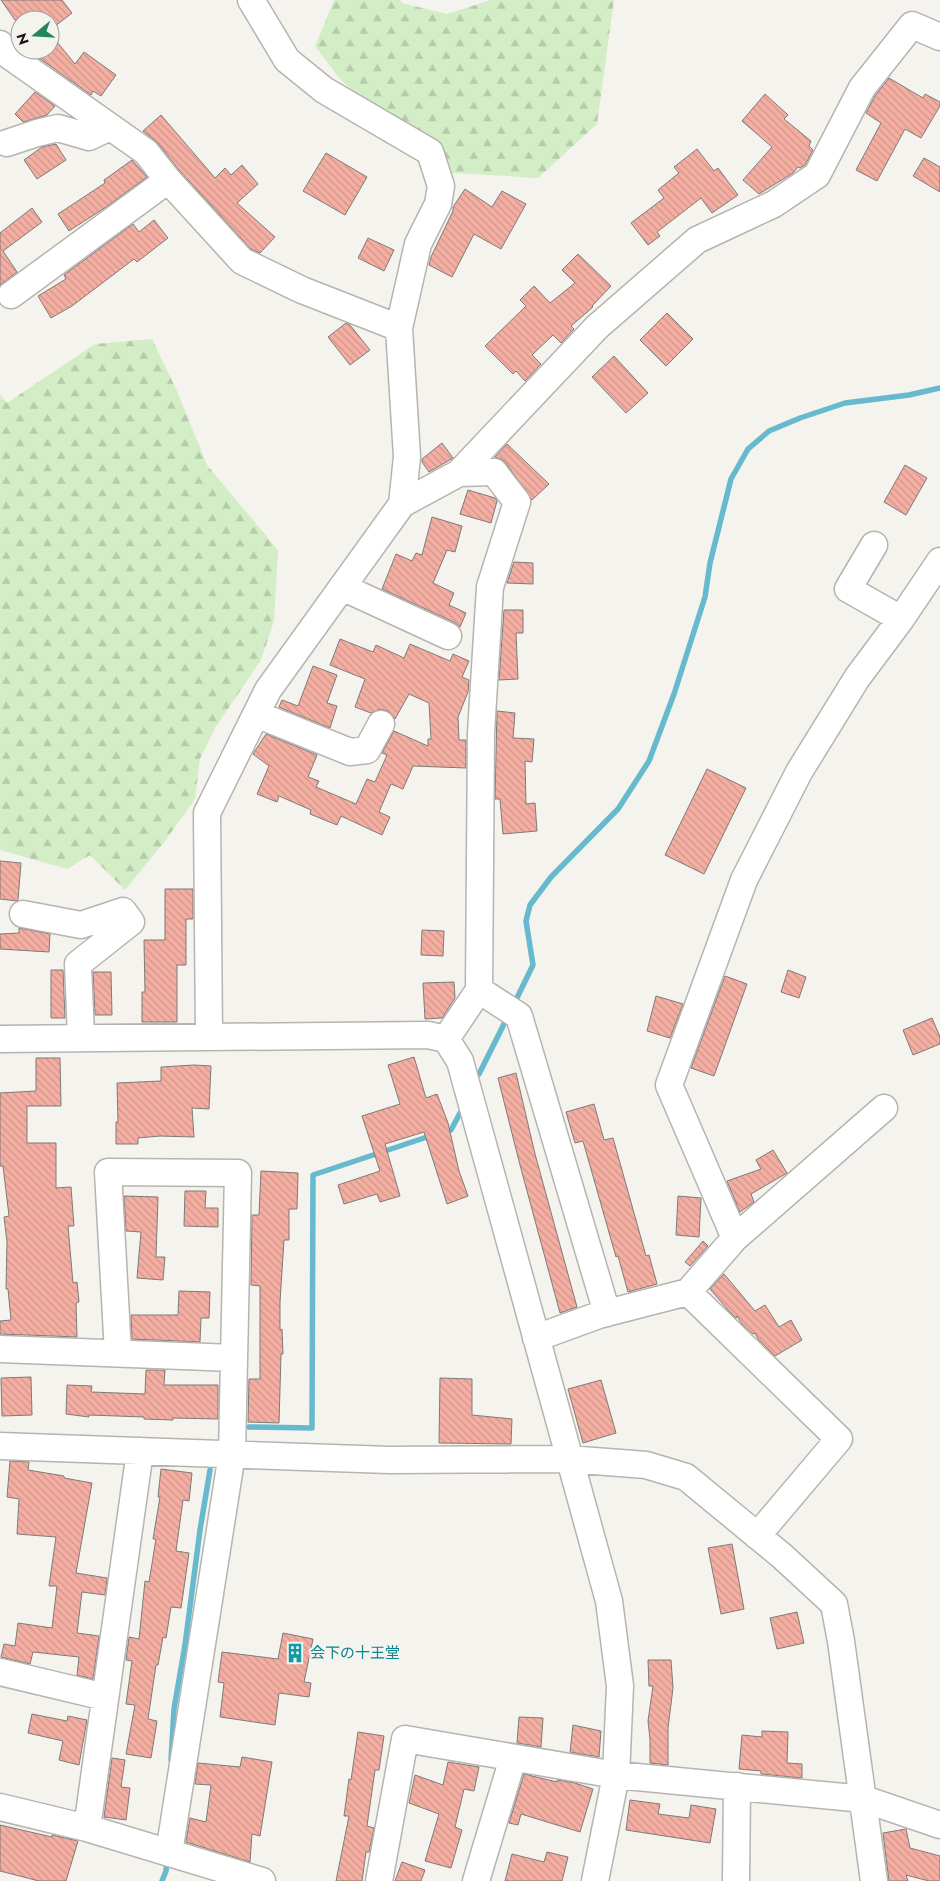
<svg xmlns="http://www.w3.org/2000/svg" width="940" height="1881" font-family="Jost,'Noto Sans JP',sans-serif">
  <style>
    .forest { fill: url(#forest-firs) }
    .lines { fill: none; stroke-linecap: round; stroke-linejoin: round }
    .stream { stroke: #67b9cd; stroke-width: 5.5 }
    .building { fill: url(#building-back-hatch); stroke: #7f7a79 }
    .minor-casing { stroke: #b6b4b0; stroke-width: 29 }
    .minor { stroke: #fff; stroke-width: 26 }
    .labels { text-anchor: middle; stroke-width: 4.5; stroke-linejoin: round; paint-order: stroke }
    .culture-label { font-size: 15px; fill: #0d838f; stroke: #f5f3ee; text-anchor: start }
  </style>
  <defs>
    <pattern id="forest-firs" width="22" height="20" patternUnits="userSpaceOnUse" patternTransform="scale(1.25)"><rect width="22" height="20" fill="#d3edc6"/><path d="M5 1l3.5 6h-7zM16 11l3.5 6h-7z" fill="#b5cba9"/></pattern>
    <pattern id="building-back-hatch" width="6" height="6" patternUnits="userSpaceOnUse" patternTransform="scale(1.25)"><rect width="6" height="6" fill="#f4aea2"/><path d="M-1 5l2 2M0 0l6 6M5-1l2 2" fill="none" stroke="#d1958b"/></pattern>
  </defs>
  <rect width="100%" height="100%" fill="#f5f3ee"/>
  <path class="forest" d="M 334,0 L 400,0 L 402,3 L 447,14 L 491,0 L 614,0 L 597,124 L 538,178 L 439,172 L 339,78 L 315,46 Z
    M 152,339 L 177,391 L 207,465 L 278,550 L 274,621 L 261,660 L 215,728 L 200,759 L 195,799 L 165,841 L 125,890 L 90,855 L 67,869 L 0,850 L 0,394 L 7,403 L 95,344 Z"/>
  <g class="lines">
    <path class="stream" d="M 513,1006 L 533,965 L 526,921 L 530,905 L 551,877 L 618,809 L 649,761 L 674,694 L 705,597 L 710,563 L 731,479 L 748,449 L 769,431 L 800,418 L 845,403 L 909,395 L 940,388
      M 479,1074 L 508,1016
      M 445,1132 L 451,1130 L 460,1113
      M 249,1427 L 312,1428 L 313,1175 L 433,1135
      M 171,1760 L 174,1709 L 185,1645 L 200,1530 L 210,1470
      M 162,1881 L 166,1871 L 167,1859"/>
  </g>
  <path class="building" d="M 1,0 L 62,0 L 72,13 L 50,30 L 50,20 L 15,20 Z
    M 57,42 L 75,64 L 84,52 L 116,75 L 101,96 L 93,91 L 91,95 L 39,58 L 50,50 Z
    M 889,78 L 923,98 L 925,94 L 940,102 L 940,106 L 921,138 L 905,129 L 877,181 L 856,170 L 881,123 L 866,113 L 875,96 Z
    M 35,92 L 55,106 L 47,115 L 23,122 L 15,114 Z
    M 765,94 L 788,115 L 784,119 L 811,141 L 809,146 L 813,150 L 805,165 L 800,168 L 798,167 L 793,173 L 759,194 L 743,180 L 772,147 L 742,121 Z
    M 161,115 L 215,178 L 225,168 L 231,175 L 242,165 L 258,184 L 237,203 L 275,237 L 260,253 L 251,249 L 179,170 L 158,143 L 143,131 Z
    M 56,144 L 66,160 L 37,179 L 24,160 L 42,147 Z
    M 697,149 L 714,171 L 718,168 L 738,195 L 712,213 L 701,198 L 657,232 L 660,236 L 648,245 L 631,223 L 664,198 L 658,190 L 679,173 L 674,167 Z
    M 326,153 L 367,177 L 345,215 L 303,191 Z
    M 924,158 L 940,167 L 940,192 L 913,176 Z
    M 132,160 L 147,177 L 106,207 L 69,231 L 58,214 L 105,183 L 104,180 Z
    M 465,189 L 492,207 L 502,191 L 526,204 L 501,249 L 474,234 L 452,277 L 429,265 L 431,257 L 453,211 L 453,207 Z
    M 32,208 L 42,222 L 3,251 L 17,272 L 0,285 L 0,233 Z
    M 154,220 L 168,238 L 137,262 L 134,259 L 72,306 L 51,318 L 38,296 L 66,279 L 64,275 L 133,224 L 139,232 Z
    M 368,238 L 394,250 L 384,271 L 358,258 Z
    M 578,254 L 611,286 L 592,306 L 593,307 L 571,326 L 574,329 L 561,343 L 553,335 L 532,355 L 541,364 L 525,381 L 516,371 L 513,374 L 485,346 L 526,306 L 520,300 L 534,286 L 550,303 L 575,283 L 562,270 Z
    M 667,313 L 693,339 L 666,366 L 640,340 Z
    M 346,323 L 350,325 L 370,350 L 350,365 L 328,337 Z
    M 614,356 L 648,393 L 626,413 L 592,377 Z
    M 442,443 L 453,458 L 429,472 L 422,462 L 422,459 Z
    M 507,444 L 549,484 L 532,500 L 506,463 L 501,459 L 495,457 Z
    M 905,465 L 927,478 L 906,515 L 884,502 Z
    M 468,490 L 495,498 L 497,501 L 491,523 L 460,514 Z
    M 432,517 L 462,526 L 455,552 L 447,550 L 433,583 L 454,593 L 449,605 L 466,613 L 460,627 L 454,622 L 382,589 L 396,554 L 412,561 L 416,553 L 422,555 Z
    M 514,562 L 533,563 L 533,584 L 507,583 Z
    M 504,610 L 523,610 L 523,633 L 516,633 L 518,679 L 499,680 Z
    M 340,639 L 373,652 L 376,645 L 404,658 L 410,644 L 450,661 L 453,654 L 469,661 L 462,677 L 469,680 L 468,692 L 458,717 L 459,740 L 466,740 L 466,768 L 413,766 L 403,789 L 391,784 L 379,812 L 390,817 L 382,835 L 341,816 L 337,825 L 310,814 L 311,810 L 279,796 L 277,802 L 257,794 L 269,766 L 253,754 L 266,734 L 317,755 L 308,777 L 319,781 L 316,787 L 356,804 L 367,779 L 375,782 L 387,755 L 382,753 L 394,731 L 428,746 L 428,739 L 431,739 L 429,703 L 409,694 L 395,719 L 388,711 L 380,709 L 371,713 L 355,707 L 365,679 L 330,665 Z
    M 313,666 L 337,675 L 327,703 L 337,706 L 330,728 L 279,707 L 282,700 L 298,706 Z
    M 497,711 L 515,713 L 513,738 L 534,739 L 532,762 L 525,761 L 526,804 L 535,803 L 537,831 L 503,834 L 500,799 L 495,799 Z
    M 707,769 L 746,788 L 704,874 L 665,855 Z
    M 0,861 L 21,863 L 18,900 L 17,901 L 0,899 Z
    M 165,889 L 193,889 L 193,919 L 186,919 L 186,965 L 177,965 L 177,1022 L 142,1022 L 142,992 L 145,992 L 144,940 L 165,940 Z
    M 19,928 L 50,934 L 49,952 L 0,949 L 0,934 L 19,933 Z
    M 422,930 L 444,931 L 443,956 L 421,955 Z
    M 51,970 L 63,970 L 65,1018 L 51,1018 Z
    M 788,970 L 806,977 L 799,998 L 781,992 Z
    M 93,972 L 111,972 L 112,1015 L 95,1015 Z
    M 725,976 L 747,984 L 714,1076 L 691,1068 Z
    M 454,982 L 455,998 L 442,1018 L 425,1019 L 423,983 Z
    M 656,996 L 683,1004 L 670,1038 L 647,1031 Z
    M 932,1018 L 940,1037 L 940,1044 L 913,1055 L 903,1030 Z
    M 414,1057 L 426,1098 L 437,1094 L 448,1123 L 459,1171 L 468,1196 L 447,1204 L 424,1132 L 385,1144 L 400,1196 L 380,1202 L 377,1194 L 344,1204 L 338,1185 L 380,1171 L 362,1116 L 400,1104 L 388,1065 Z
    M 36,1058 L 60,1058 L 61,1106 L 27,1106 L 27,1143 L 56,1143 L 56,1188 L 71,1187 L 74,1226 L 68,1226 L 73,1283 L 77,1282 L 79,1302 L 76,1303 L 77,1337 L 0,1334 L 0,1321 L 11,1320 L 8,1289 L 6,1289 L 7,1242 L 4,1217 L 9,1216 L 3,1166 L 0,1166 L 0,1093 L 36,1091 Z
    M 194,1065 L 211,1066 L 209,1109 L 192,1108 L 194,1137 L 160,1136 L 138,1138 L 138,1144 L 116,1144 L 116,1122 L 118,1122 L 117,1083 L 161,1081 L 161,1067 Z
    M 516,1073 L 535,1154 L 577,1307 L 560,1313 L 520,1165 L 498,1078 Z
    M 594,1104 L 604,1140 L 613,1138 L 646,1256 L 649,1255 L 657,1284 L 628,1292 L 618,1256 L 616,1257 L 583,1141 L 575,1143 L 566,1112 Z
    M 773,1150 L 787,1173 L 751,1194 L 754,1202 L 740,1212 L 727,1181 L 761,1169 L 756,1160 Z
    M 261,1171 L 298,1173 L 297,1209 L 289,1209 L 289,1240 L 284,1240 L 280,1302 L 280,1330 L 282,1329 L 283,1354 L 281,1354 L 279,1423 L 248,1422 L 249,1379 L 260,1379 L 260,1286 L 251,1285 L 252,1215 L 259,1215 Z
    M 185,1191 L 206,1191 L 205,1208 L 218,1208 L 218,1227 L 184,1226 Z
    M 124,1196 L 158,1197 L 156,1257 L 165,1257 L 163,1280 L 137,1278 L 141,1232 L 126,1231 Z
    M 678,1196 L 701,1198 L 699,1237 L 676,1235 Z
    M 703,1241 L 708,1246 L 690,1266 L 685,1262 Z
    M 724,1274 L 755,1311 L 765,1305 L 779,1327 L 791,1320 L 802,1340 L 775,1356 L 758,1339 L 755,1333 L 753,1334 L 742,1324 L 737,1316 L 736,1318 L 728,1310 L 710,1289 Z
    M 179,1291 L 210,1292 L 209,1318 L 201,1318 L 200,1342 L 132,1339 L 131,1315 L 178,1315 Z
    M 146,1370 L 165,1370 L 164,1385 L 218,1385 L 218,1419 L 173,1418 L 173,1420 L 144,1419 L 144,1417 L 89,1415 L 89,1417 L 66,1414 L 67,1385 L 92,1386 L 91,1392 L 145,1394 Z
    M 31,1377 L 32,1415 L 2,1416 L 1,1378 Z
    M 440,1378 L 472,1379 L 472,1415 L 512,1419 L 511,1444 L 439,1443 Z
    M 601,1380 L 616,1433 L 583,1443 L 568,1389 Z
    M 10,1461 L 29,1462 L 28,1470 L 64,1476 L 64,1478 L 92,1483 L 76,1573 L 107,1578 L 105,1595 L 82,1592 L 77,1633 L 99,1636 L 93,1679 L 77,1675 L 79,1657 L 33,1652 L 30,1664 L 1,1657 L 4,1644 L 15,1646 L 18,1623 L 52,1628 L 57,1586 L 49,1586 L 56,1537 L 17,1534 L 19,1499 L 7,1497 Z
    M 161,1469 L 192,1473 L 189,1501 L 183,1500 L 176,1551 L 189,1553 L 181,1608 L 171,1607 L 166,1638 L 163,1637 L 158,1665 L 156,1665 L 148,1719 L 157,1721 L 151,1758 L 126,1754 L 135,1705 L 126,1704 L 132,1661 L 126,1660 L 129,1637 L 139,1639 L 145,1581 L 149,1582 L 156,1539 L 153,1539 L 160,1497 L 158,1497 Z
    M 732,1544 L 744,1609 L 721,1614 L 708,1548 Z
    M 797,1612 L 804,1643 L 777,1649 L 770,1618 Z
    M 283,1633 L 313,1639 L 304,1682 L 311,1683 L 309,1697 L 279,1693 L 275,1725 L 220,1717 L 224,1683 L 218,1682 L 222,1652 L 278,1659 Z
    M 648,1660 L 671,1660 L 673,1688 L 668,1728 L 668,1765 L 650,1763 L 650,1739 L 648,1721 L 653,1686 L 649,1686 Z
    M 32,1714 L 67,1721 L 68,1716 L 87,1720 L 79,1765 L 59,1760 L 63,1741 L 28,1733 Z
    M 519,1717 L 543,1718 L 541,1747 L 517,1743 Z
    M 573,1725 L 601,1731 L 599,1757 L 570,1752 Z
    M 762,1731 L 788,1732 L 787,1763 L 802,1764 L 802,1778 L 761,1774 L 761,1771 L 739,1769 L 742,1735 L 762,1737 Z
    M 358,1732 L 384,1736 L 379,1770 L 375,1770 L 367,1826 L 374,1828 L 369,1852 L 366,1852 L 362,1881 L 336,1881 L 349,1816 L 344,1816 L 349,1779 L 351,1780 Z
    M 242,1757 L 272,1762 L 260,1836 L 252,1834 L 250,1862 L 186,1842 L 190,1818 L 206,1822 L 211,1785 L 195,1784 L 198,1763 L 240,1767 Z
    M 112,1758 L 125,1760 L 121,1787 L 130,1788 L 126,1820 L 104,1817 Z
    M 448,1762 L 479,1767 L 474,1791 L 464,1789 L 455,1827 L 462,1830 L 451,1868 L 425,1861 L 439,1814 L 409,1803 L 415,1775 L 443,1785 Z
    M 524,1774 L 557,1782 L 557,1780 L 575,1783 L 593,1789 L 580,1832 L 521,1814 L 518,1825 L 509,1823 Z
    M 630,1800 L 660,1804 L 658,1814 L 689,1818 L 691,1805 L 716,1809 L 710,1843 L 626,1830 Z
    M 0,1825 L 52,1837 L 52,1835 L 78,1841 L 66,1881 L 39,1881 L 0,1871 Z
    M 906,1829 L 910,1848 L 940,1856 L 940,1881 L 929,1881 L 906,1875 L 908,1881 L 889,1881 L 883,1833 Z
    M 547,1852 L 568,1857 L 562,1881 L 505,1881 L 512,1854 L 544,1862 Z
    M 402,1862 L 425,1870 L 421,1881 L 395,1881 Z"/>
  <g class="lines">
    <defs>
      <path id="minor" d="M 251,0 L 287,60 L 324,90 L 430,152 L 441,186 L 438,204 L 418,244 L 399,328 L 407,457 L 402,504
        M 0,44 L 7,54 L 146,152 L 168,180 L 242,261 L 302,290 L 399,328
        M 7,143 L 37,133 L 58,128 L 89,137 L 110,127
        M 11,295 L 168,180
        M 459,473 L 494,472 L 517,502 L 490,587 L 481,733 L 479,990 L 519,1016 L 607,1313
        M 874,545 L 848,589 L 901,619
        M 342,587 L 448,636
        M 256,714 L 350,752 L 367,750 L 381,724
        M 23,914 L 81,925 L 123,911 L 131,922 L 78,964 L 81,1038
        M 209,1037 L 207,813 L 268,690 L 402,504 L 459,473 L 597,327 L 697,240 L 774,204 L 817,175 L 862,88 L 912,25 L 940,37
        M 0,1039 L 428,1035 L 446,1039 L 460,1061 L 609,1601 L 620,1686 L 616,1775 L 595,1881
        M 446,1039 L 479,990
        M 735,1238 L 669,1085 L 744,880 L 799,772 L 857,678 L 901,619 L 940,561
        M 688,1292 L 839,1439 L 757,1536
        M 536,1338 L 599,1315 L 688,1292 L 735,1238 L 884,1108
        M 0,1349 L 234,1358
        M 118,1353 L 108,1172 L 238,1173 L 232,1454 L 169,1853
        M 0,1446 L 389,1460 L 568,1459 L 646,1465 L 686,1477 L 782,1556 L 834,1604 L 841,1641 L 874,1881
        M 140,1451 L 87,1828 L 262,1881
        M 0,1672 L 105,1697
        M 0,1807 L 87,1828
        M 379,1881 L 405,1739 L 616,1775 L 864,1799 L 940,1825
        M 476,1881 L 513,1758
        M 736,1881 L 737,1786"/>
    </defs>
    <use href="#minor" class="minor-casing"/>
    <use href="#minor" class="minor"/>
  </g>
  <defs>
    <symbol id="building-bare" viewBox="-9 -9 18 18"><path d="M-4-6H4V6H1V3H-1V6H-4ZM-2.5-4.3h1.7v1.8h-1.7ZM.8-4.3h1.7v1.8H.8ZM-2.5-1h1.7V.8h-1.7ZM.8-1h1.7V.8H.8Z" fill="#0f9aa8" stroke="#f5f3ee" stroke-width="2.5" paint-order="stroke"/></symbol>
  </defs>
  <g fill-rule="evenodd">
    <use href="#building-bare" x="281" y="1639" width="28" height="28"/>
  </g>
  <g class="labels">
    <g class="culture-label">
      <text x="310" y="1658">会下の十王堂</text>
    </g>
  </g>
  <g transform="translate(35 35) rotate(252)"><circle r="24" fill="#f5f3ee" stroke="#9d9c98"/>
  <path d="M0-4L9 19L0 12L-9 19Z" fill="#23855e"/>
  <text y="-8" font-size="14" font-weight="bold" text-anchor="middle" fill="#1a1917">N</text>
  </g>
</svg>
